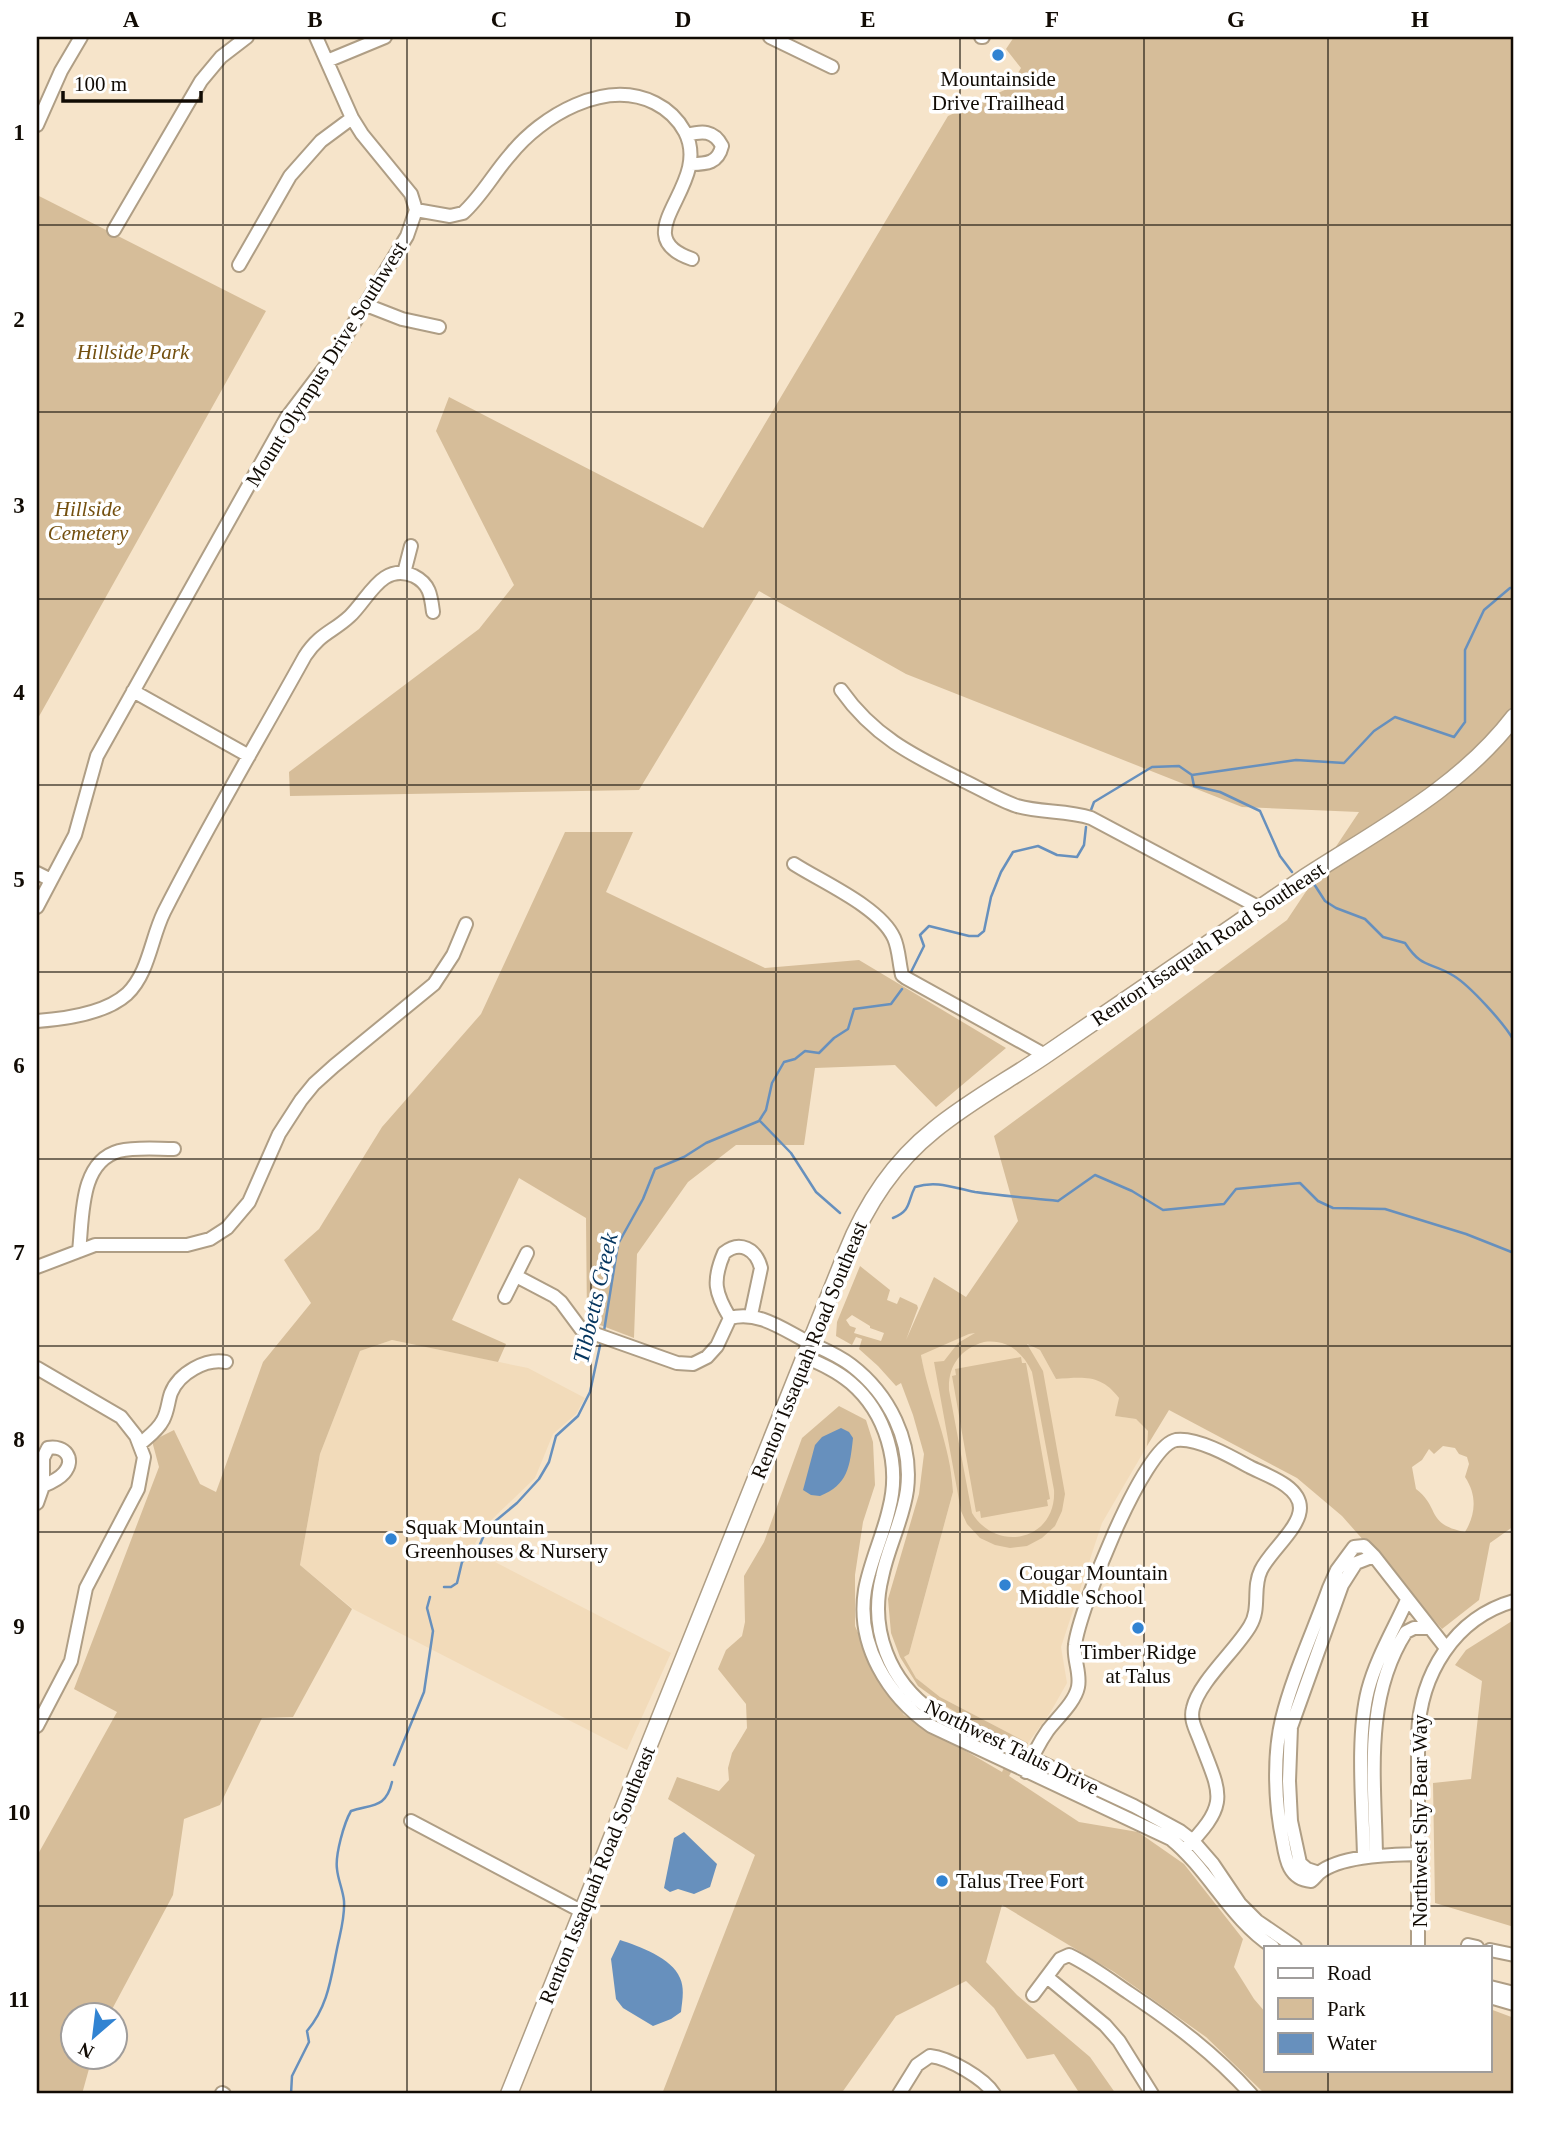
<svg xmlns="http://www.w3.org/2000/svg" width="1551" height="2131" font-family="Georgia,serif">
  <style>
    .built { fill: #f2dbba }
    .green { fill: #d6bd99; fill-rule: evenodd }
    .water { fill: #6790bd }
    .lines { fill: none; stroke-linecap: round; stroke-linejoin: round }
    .stream { stroke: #6790bd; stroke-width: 2.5 }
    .minor-casing { stroke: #af9e85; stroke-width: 16 }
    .major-casing { stroke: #af9e85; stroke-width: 19 }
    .minor { stroke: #fff; stroke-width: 12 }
    .major { stroke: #fff; stroke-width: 16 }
    .grid { fill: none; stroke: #110b04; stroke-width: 2; stroke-opacity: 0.55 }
    .poi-dot { fill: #3183d2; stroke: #fff; stroke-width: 2.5 }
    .labels { text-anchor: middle; stroke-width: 7; stroke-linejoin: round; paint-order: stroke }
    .poi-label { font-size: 21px; fill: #110b04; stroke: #fff; text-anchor: start }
    .park-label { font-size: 21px; font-style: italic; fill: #745010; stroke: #fff }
    .street-label { font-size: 21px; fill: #110b04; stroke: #fff }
    .water-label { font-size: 23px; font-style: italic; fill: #04355f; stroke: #fff }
    .neatline { fill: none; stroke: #110b04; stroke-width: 2.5 }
    .grid-label { font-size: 23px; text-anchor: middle; font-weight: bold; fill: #110b04 }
  </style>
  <rect width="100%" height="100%" fill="#f6e4ca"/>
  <path class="built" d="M 993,1330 L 1040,1350 L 1056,1379 L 1086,1376 L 1110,1385 L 1119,1398 L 1116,1416 L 1136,1419 L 1148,1431 L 1147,1446 L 1102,1523 L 1061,1647 L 1067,1683 L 1050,1713 L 1028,1743 L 940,1697 L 916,1678 L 904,1657 L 909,1654 L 953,1492 L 952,1476 L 926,1384 L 921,1354 L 969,1334 Z
    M 392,1340 L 528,1368 L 585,1398 L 576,1414 L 553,1434 L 535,1478 L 483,1528 L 472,1550 L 671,1653 L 627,1750 L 353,1609 L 300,1565 L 320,1454 L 360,1351 Z"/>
  <path class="green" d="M 1014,37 L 1514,37 L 1514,1526 L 1490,1543 L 1479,1600 L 1442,1629 L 1342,1516 L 1297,1478 L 1169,1410 L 1147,1446 L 1148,1431 L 1136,1419 L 1115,1416 L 1119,1398 C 1101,1374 1084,1377 1056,1379 L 1040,1350 L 1027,1344 L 1043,1371 L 1065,1494 L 1062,1511 L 1055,1526 L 1042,1538 L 1027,1546 L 1010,1548 L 995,1545 L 980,1538 L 967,1524 L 961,1511 L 934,1362 L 944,1361 L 958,1343 L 975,1333 L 969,1334 L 921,1355 C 929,1401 951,1445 953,1492 L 909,1654 L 904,1657 L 916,1678 L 940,1697 L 1028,1743 L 1009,1776 L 1079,1822 L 1138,1832 L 1184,1864 L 1243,1939 L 1234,1967 L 1254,1999 L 1266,2013 L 1266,2070 L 1490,2070 L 1490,2009 L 1514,2018 L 1514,2094 L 1265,2094 L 1206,2037 L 1114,1972 L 1002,1905 L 986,1962 L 1017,1995 L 1090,2057 L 1116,2094 L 1080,2094 L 1054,2054 L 1027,2059 L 994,2008 L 966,1981 L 896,2016 L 841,2094 L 662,2094 L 755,1855 L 668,1799 L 677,1777 L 719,1791 L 729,1780 L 728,1768 L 732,1753 L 747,1728 L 746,1704 L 718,1669 L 726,1650 L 742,1636 L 745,1622 L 744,1576 L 764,1542 L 802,1438 L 839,1406 L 866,1420 L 873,1442 L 875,1485 L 863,1522 L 855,1575 L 855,1626 L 879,1680 L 904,1715 L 1002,1772 L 1014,1746 L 947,1707 L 918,1686 L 900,1657 L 891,1633 L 888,1599 L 919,1494 L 924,1454 L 913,1415 L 901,1383 L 896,1386 L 878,1366 L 859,1349 L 862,1339 L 856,1337 L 852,1345 L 836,1336 L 837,1322 L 860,1266 L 890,1290 L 887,1300 L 897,1304 L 900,1297 L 917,1305 L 918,1308 L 906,1340 L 934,1277 L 966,1297 L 1018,1221 L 994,1136 L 1287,920 L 1359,812 L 1242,807 L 906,674 L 759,591 L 639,790 L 290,796 L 289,772 L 479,629 L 514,585 L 436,431 L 449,397 L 703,528 L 948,116 L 1009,88 L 1021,68 L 1006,49 ZM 852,1315 L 870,1326 L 870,1328 L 884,1333 L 881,1341 L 854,1333 L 856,1328 L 850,1326 L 846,1320 ZM 984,1342 C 1007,1339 1023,1352 1032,1372 L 1054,1490 C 1057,1540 997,1554 972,1513 L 949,1390 C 948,1366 960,1349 984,1342 ZM 1443,1446 L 1455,1448 L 1459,1454 L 1467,1457 L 1469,1464 L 1465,1477 C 1477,1495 1476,1514 1465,1532 C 1425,1524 1441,1508 1416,1489 L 1412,1467 L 1422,1460 L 1429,1449 L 1434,1454 Z
    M 37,195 L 266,311 L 37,720 Z
    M 565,832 L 633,832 L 606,892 L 765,968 L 859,960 L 1006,1048 L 936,1107 L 895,1065 L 815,1068 L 804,1145 L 736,1145 L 688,1182 L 637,1254 L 634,1338 L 587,1320 L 586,1218 L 519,1178 L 452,1320 L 506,1344 L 498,1362 L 392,1340 L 360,1351 L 320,1454 L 300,1565 L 352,1609 L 293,1717 L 262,1718 L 220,1805 L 184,1819 L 173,1895 L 109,2015 L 74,2016 L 74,2058 L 92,2058 L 82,2094 L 37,2094 L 37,1856 L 117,1712 L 74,1689 L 159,1467 L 152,1441 L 174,1430 L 200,1484 L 216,1492 L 263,1362 L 311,1303 L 284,1260 L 319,1229 L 382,1127 L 481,1014 Z
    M 1021,1357 L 1022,1363 L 1026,1363 L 1050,1499 L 1047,1500 L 1048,1506 L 981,1518 L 980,1511 L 976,1512 L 952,1376 L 956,1375 L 955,1369 Z
    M 1512,1621 L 1514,1627 L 1514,1927 L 1435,1903 L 1433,1783 L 1471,1779 L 1482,1681 L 1455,1665 L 1466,1650 Z"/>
  <path class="water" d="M 841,1428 L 849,1432 L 853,1438 C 850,1466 848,1485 820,1496 L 811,1495 L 803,1490 L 815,1445 L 822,1437 Z
    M 684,1832 L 717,1864 L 710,1887 L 694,1894 L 678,1889 L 670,1892 L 664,1888 L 674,1838 Z
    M 620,1940 C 639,1946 672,1958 680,1978 C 685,1989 682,2001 681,2012 L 671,2019 L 653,2026 L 623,2008 L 616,1999 L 611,1959 Z"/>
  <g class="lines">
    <path class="stream" d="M 1192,776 L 1194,786 L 1220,792 L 1260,811 L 1280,856 L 1292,872
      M 1091,810 L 1094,802 L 1152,767 L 1179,766 L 1192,775 L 1296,760 L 1344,763 L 1374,731 L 1395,717 L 1454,737 L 1465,722 L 1465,650 L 1484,610 L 1510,588 L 1514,588
      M 1314,884 L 1325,901 L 1336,908 L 1365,919 L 1383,937 L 1405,943 C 1423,970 1430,961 1454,976 C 1470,986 1505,1024 1514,1041
      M 911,972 L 924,946 L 920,935 L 929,926 L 969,936 L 978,936 L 984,931 L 991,897 L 1001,872 L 1013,852 L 1038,846 L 1057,855 L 1077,857 L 1084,845 L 1086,827
      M 760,1121 L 791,1153 L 816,1192 L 840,1213
      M 893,1218 C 912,1210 907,1202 915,1187 C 937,1180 954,1188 975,1192 C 1003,1196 1031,1198 1058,1201 L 1095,1175 L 1132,1191 L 1163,1210 L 1224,1204 L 1236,1189 L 1300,1183 L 1318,1201 L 1333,1208 L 1385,1209 L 1466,1234 L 1514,1253
      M 604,1331 L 618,1244 L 643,1199 L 655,1169 L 684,1157 L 706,1143 L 759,1121 L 766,1110 L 772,1083 L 784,1062 L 795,1059 L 805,1051 L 819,1053 L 834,1038 L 848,1029 L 854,1009 L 891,1004 L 902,989
      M 444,1587 L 451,1587 L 457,1583 L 462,1562 L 478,1549 L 487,1528 L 517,1503 L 539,1479 L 549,1462 L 556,1436 L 578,1416 L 590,1392 L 601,1341
      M 394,1765 L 424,1692 L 433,1631 L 427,1608 L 430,1597
      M 291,2094 L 292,2076 L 309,2042 L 307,2031 C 329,2005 331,1976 338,1944 C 341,1930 345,1916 344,1901 C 343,1890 338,1880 337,1869 C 335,1855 344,1823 351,1811 C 373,1804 386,1808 392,1782"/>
    <defs>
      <path id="minor" d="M 770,37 L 832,67
        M 981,37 L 983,37
        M 327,61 L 385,37
        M 37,125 L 61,71 L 81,37
        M 687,135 C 702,131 714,130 722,146 C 718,163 707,164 691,164
        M 416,210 L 450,216 L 463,213 C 481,197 494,173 510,155 C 541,116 605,78 655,103 C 667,109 678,119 685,132 C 713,186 622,235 692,259
        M 114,230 L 201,81 L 221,57 L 247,37
        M 239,265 L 290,176 L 321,141 L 352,118
        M 366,305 L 402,319 L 439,327
        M 404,573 L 411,546
        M 841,690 C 874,737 914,756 964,781 C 981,789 999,800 1017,806 C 1041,813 1067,810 1091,818 L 1260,908
        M 133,691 L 249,756
        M 794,864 C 822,882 880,907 894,938 C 899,949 899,963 902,975 L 906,978 L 1045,1055
        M 37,873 L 51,880
        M 37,907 L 75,835 L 97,756 L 287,417 L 337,351 L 407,236 L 416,210 L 411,194 L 362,134 L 352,118 L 316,37
        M 37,1021 C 65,1019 105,1014 127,994 C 149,973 151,938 164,912 C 208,825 258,741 305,656 C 320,633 333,632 350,616 C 369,598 382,562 414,576 C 430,584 431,596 433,612
        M 79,1251 C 83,1218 79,1162 119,1151 C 136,1147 156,1149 174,1149
        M 37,1267 L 95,1245 L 187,1245 L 210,1239 L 227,1228 L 249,1202 L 279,1134 L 301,1100 L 314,1084 L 334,1066 L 434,984 L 453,955 L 466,924
        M 516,1276 L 554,1296 L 561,1302 L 581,1329 L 677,1363 L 693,1364 L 707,1357 L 717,1346 L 730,1318 C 758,1310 784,1330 808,1342 C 823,1349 838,1355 851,1365 C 889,1394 913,1441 907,1490 C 903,1520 888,1547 882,1577 C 869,1629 889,1681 933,1712 L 1134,1806 L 1180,1831 L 1193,1841 L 1213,1864 L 1240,1904 L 1257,1921 L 1295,1947
        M 505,1297 L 527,1253
        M 730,1318 C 715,1293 712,1281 724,1253 C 740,1240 756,1249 761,1268 L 751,1315
        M 805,1357 C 821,1364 837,1371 851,1383 C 886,1413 901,1464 889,1509 C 883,1536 870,1562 865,1590 C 856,1645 888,1696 931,1726 L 1171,1839 C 1210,1871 1230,1919 1273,1947
        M 37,1368 L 121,1417 L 136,1436 L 144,1457 L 138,1489 L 86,1588 L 71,1661 L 37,1726
        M 140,1444 C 149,1436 158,1430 163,1420 C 168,1411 168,1401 171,1393 C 179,1373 206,1358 226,1362
        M 37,1503 L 43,1486 L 43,1458 L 48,1448 C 65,1445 76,1459 64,1473 C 59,1479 50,1483 43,1486
        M 1026,1772 C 1032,1757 1039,1743 1048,1730 C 1058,1717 1075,1702 1078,1687 C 1081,1673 1073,1659 1075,1645 C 1079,1611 1143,1446 1176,1440 C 1197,1437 1232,1457 1250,1467 C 1266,1475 1300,1486 1300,1508 C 1300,1528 1270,1551 1261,1570 C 1252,1588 1261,1608 1250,1626 C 1236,1650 1199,1682 1193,1708 C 1190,1719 1195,1728 1199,1738 C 1221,1796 1231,1802 1184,1850
        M 411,1821 L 581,1911
        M 1418,1854 C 1391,1855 1341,1855 1319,1873 C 1316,1876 1314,1879 1311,1881 C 1289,1879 1286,1860 1283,1842 C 1275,1805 1273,1756 1282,1719 C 1292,1677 1314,1630 1329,1588 L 1337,1570 L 1354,1547 L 1364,1546 L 1374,1556 L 1446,1648
        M 1376,1856 C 1375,1780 1363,1699 1406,1632 L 1414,1628 L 1430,1628
        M 1364,1857 C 1363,1807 1356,1737 1368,1690 C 1376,1659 1394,1629 1407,1600
        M 1319,1873 L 1307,1869 L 1300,1863 L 1291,1821 L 1289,1781 L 1291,1727 L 1342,1585 L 1356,1563 L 1374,1556
        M 1468,1945 L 1477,1947
        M 1418,1947 L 1418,1735 C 1420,1675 1454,1618 1514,1601
        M 1490,1950 L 1514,1955
        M 1047,1977 L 1105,2025 L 1119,2041 L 1152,2094
        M 1490,1987 L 1514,1993
        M 1033,1995 L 1060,1959 L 1069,1955 C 1090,1965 1110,1980 1129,1993 C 1174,2023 1215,2054 1251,2094
        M 1490,1997 L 1514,2004
        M 222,2093 L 224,2094
        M 899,2094 L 917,2065 L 930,2056 C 949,2058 984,2078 994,2094"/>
      <path id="major" d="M 509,2094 L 846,1254 C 865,1206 894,1162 934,1130 C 968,1102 1007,1081 1044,1056 C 1130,998 1215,938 1301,880 C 1376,831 1459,789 1514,717"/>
    </defs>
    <use href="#minor" class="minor-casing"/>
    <use href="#major" class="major-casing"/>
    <use href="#minor" class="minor"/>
    <use href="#major" class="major"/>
  </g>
  <path class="grid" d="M 223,37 L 223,2094M 407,37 L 407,2094M 591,37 L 591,2094M 776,37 L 776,2094M 960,37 L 960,2094M 1144,37 L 1144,2094M 1328,37 L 1328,1947M 37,225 L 1514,225M 37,412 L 1514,412M 37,599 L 1514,599M 37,785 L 1514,785M 37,972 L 1514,972M 37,1159 L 1514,1159M 37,1346 L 1514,1346M 37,1532 L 1514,1532M 37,1719 L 1514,1719M 37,1906 L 1514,1906M 1328,2070 L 1328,2094"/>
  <g class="poi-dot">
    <circle cx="998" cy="55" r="7"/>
    <circle cx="391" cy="1539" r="7"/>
    <circle cx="1005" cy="1585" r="7"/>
    <circle cx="1138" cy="1628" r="7"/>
    <circle cx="942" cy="1881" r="7"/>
  </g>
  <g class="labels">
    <g class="poi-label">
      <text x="998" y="86" text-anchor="middle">Mountainside<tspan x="998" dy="24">Drive Trailhead</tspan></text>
      <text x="405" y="1534">Squak Mountain<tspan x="405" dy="24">Greenhouses &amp; Nursery</tspan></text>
      <text x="1019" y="1580">Cougar Mountain<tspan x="1019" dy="24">Middle School</tspan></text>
      <text x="1138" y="1659" text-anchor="middle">Timber Ridge<tspan x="1138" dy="24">at Talus</tspan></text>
      <text x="956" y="1888">Talus Tree Fort</text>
    </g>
    <g class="park-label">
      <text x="133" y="359">Hillside Park</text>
      <text x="88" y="516">Hillside<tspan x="88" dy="24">Cemetery</tspan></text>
    </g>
    <g class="street-label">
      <text transform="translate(326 364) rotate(-58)" y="7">Mount Olympus Drive Southwest</text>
      <text transform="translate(1208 944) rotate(-34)" y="7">Renton Issaquah Road Southeast</text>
      <text transform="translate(809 1350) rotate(-68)" y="7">Renton Issaquah Road Southeast</text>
      <text transform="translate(1012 1747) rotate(26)" y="7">Northwest Talus Drive</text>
      <text transform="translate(1420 1821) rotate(-90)" y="7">Northwest Shy Bear Way</text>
      <text transform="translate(597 1875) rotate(-68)" y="7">Renton Issaquah Road Southeast</text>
    </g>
    <g class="water-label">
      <text transform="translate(595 1298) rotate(-77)" y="8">Tibbetts Creek</text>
    </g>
  </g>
  <rect width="1551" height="2131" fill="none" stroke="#ffffff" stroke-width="77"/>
  <rect x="1264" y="1946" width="228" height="126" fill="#ffffff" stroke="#a09d9b" stroke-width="2"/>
  <rect x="1278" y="1968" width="35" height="10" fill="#ffffff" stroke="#a09d9b" stroke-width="2"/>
  <text x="1327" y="1980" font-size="21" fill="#110b04">Road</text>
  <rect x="1278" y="1998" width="35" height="21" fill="#d6bd99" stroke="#a09d9b" stroke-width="2"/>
  <text x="1327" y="2016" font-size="21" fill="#110b04">Park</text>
  <rect x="1278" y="2033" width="35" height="21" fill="#6790bd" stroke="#a09d9b" stroke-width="2"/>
  <text x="1327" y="2050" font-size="21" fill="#110b04">Water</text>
  <g transform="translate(94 2036) rotate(208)"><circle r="33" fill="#ffffff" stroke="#a09d9b" stroke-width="2"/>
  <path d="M0-5L12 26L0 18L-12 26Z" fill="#3183d2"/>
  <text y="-10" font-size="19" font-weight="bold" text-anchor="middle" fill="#110b04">N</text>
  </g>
  <path d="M63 91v10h138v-10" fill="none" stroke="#110b04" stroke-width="3.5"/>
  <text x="74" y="91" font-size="21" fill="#110b04" stroke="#ffffff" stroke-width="5" paint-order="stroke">100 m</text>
  <rect x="38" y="38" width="1474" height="2054" class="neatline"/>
  <g class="grid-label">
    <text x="131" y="27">A</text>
    <text x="315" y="27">B</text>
    <text x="499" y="27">C</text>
    <text x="683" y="27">D</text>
    <text x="868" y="27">E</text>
    <text x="1052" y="27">F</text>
    <text x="1236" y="27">G</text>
    <text x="1420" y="27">H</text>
    <text x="19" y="140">1</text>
    <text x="19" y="327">2</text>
    <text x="19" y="513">3</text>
    <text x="19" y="700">4</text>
    <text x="19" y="887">5</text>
    <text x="19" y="1073">6</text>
    <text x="19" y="1260">7</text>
    <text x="19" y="1447">8</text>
    <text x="19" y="1634">9</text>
    <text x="19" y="1820">10</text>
    <text x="19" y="2007">11</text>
  </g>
</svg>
